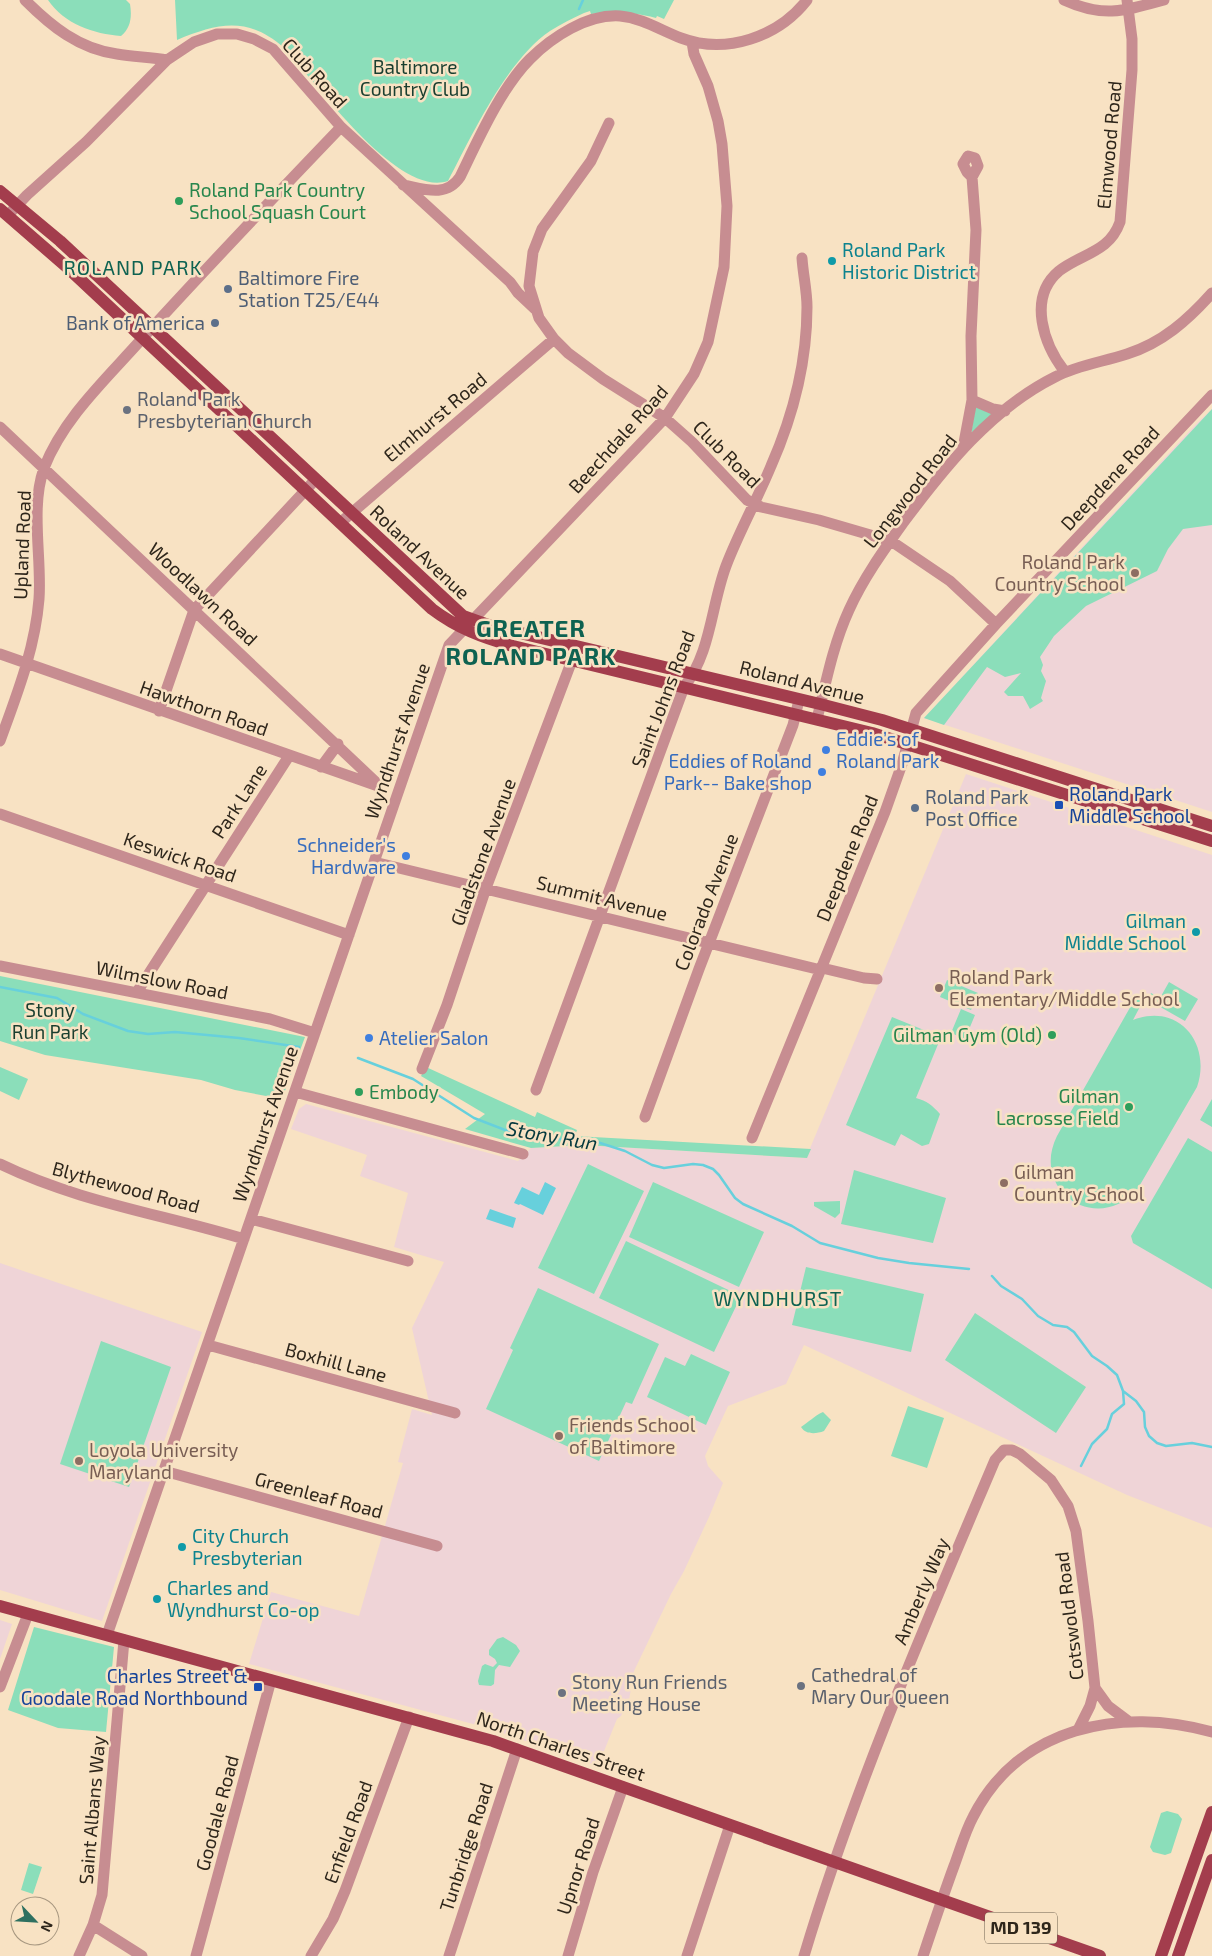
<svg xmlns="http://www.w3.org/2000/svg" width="1212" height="1956" font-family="'Exo 2',sans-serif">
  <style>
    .education { fill: #efd4d7 }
    .green { fill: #8bdeba }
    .water { fill: #67d0dc }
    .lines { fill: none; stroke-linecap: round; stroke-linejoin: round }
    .stream { stroke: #67d0dc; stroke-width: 2.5 }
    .minor { stroke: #c78d91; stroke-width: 11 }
    .major { stroke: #a33d4d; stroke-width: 12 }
    .leisure-dot { fill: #2e9e5b; stroke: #f8e2c3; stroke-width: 2 }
    .culture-dot { fill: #0f9aa8; stroke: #f8e2c3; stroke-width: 2 }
    .service-dot { fill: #5c6f8a; stroke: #f8e2c3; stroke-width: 2 }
    .worship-dot { fill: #6b7280; stroke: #f8e2c3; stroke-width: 2 }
    .education-dot { fill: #8d6e63; stroke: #f8e2c3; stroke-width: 2 }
    .shop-dot { fill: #3f7fe0; stroke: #f8e2c3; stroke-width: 2 }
    .transit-dot { fill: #1a4fb4; stroke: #f8e2c3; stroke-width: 2 }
    .labels { text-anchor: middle; stroke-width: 5; stroke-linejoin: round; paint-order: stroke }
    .shield { fill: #f8e2c3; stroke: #6b5e4d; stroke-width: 1 }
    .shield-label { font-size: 18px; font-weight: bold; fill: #2e261b }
    .park-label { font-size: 19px; fill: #193e2f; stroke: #f8e2c3 }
    .street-label { font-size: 19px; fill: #2e261b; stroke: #f8e2c3 }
    .leisure-label { font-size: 19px; fill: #27864d; stroke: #f8e2c3; text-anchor: start }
    .culture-label { font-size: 19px; fill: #0d838f; stroke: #f8e2c3; text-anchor: start }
    .service-label { font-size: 19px; fill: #4e5e75; stroke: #f8e2c3; text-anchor: start }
    .worship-label { font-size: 19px; fill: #5b616d; stroke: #f8e2c3; text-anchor: start }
    .education-label { font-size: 19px; fill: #785e54; stroke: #f8e2c3; text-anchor: start }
    .shop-label { font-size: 19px; fill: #366cbe; stroke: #f8e2c3; text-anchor: start }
    .transit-label { font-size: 19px; fill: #164399; stroke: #f8e2c3; text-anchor: start }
    .neighbourhood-label { font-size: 20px; letter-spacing: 1px; fill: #0e6251; stroke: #f8e2c3 }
    .water-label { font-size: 20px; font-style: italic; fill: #04383d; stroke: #f8e2c3 }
    .district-label { font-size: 24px; font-weight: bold; letter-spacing: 1px; fill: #0e6251; stroke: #f8e2c3 }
  </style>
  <rect width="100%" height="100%" fill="#f8e2c3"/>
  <path class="education" d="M 1212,409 L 1212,812 L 924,718 L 1196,424 Z
    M 966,774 L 1212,855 L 1212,1528 L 1127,1495 L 804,1345 L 786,1384 L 728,1406 L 705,1456 L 708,1466 L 723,1483 L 709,1517 L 684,1571 L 671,1594 L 634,1671 L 629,1700 L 621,1716 L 617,1719 L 598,1766 L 488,1728 L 249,1664 L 271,1592 L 359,1616 L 403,1463 L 398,1462 L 412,1409 L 432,1415 L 412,1328 L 444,1262 L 394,1247 L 408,1193 L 360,1176 L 367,1155 L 291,1129 L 299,1109 L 306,1104 L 518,1161 L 531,1148 L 583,1145 L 806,1158 Z
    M 0,1263 L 202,1332 L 102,1621 L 0,1590 Z
    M 0,1620 L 12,1624 L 0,1659 Z"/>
  <path class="green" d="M 48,0 L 126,0 L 130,4 C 132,16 131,28 121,36 C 94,34 64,24 48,0 Z
    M 175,0 L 674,0 L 664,19 L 657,16 L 656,18 C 632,12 616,11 591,14 L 590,11 L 584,13 C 573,18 561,24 550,31 C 507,60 472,135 448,181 C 397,198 316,82 284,48 C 248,16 218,23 177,40 Z
    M 976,404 L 994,414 L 971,434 Z
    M 1212,409 L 1212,525 L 1183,529 L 1168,549 L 1157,571 L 1086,606 L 1054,636 L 1040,657 L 1043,665 L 1041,671 L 1046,681 L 1041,698 L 1043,701 L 1030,709 L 1023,696 L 1008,696 L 1004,692 L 1021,673 L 1005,677 L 987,667 L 944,725 L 924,718 Z
    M 0,976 L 305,1037 L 282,1099 L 235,1090 L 201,1080 L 45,1055 L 0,1041 Z
    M 947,980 L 978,993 L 971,1010 L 940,997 Z
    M 1169,982 L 1198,999 L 1185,1021 L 1148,1000 L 1151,993 L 1160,998 Z
    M 1136,997 L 1143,1001 L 1133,1020 C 1178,1002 1212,1043 1197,1087 L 1137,1190 C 1096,1235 1030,1190 1057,1136 Z
    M 961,1009 L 975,1015 L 965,1039 L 951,1033 Z
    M 892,1017 L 941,1037 L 916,1098 C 927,1101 932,1105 940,1114 L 929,1144 L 922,1146 L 901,1134 L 895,1146 L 846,1125 Z
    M 0,1067 L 28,1079 L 19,1100 L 0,1091 Z
    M 426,1067 L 535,1117 L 537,1112 L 577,1130 L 575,1136 L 811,1149 L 807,1158 L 583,1145 L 531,1148 L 465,1129 L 485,1114 L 421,1076 Z
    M 1212,1099 L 1212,1127 L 1200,1120 Z
    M 1188,1138 L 1212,1152 L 1212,1289 L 1133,1243 L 1131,1236 Z
    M 588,1164 L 644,1191 L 594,1294 L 538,1268 Z
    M 854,1170 L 946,1198 L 933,1243 L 841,1224 Z
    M 653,1182 L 764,1232 L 739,1287 L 629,1237 Z
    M 840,1201 L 840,1213 L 835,1218 L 814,1206 L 814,1202 Z
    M 626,1241 L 741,1296 L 714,1352 L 599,1298 Z
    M 806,1267 L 924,1294 L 911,1352 L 792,1325 Z
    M 538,1288 L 659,1344 L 632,1404 L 626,1402 L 599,1461 L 486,1409 L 513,1350 L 510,1348 Z
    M 975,1313 L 1086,1387 L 1056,1433 L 945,1360 Z
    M 101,1341 L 171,1367 L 129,1487 L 60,1464 Z
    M 691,1354 L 730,1372 L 706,1425 L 647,1397 L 665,1357 L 685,1366 Z
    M 908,1406 L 944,1418 L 927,1468 L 891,1456 Z
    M 823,1412 L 831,1420 L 824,1431 C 816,1434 806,1435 801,1427 C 809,1422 814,1416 823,1412 Z
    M 34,1627 L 114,1647 L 106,1732 L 58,1728 L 8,1710 Z
    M 503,1637 L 516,1645 L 520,1651 L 510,1667 L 499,1665 L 495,1670 L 494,1684 L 491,1686 L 479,1685 L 478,1681 L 482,1666 L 485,1664 L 493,1667 L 497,1663 L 495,1659 L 489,1655 L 489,1650 L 497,1639 Z
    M 1167,1811 L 1178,1814 L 1182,1819 L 1171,1853 L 1165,1855 L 1153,1852 L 1150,1847 L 1161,1813 Z
    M 29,1863 L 42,1867 L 33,1894 L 21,1890 Z"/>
  <path class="water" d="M 545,1182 L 556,1188 L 543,1215 L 520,1204 L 519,1205 L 514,1203 L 522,1187 L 539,1195 Z
    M 490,1209 L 516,1218 L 513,1228 L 486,1219 Z"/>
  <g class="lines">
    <path class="stream" d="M 579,9 L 583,0
      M 0,987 L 57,998 L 83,1014 L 128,1031 L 148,1034 L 175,1032 L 239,1038 L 299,1047
      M 358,1058 L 413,1079 L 474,1118 L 513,1133 L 543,1138 L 594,1141 L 625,1151 L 652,1165 L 664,1168 L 693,1164 L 703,1165 L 713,1169 L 719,1175 L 735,1198 L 743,1204 L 792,1226 L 820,1243 L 878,1258 L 909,1263 L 969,1269
      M 992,1276 L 1001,1286 L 1022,1299 L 1038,1316 L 1053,1325 L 1067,1327 L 1074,1332 L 1092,1356 L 1107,1366 L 1117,1375 L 1123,1391 L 1136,1401 L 1144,1412 L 1145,1427 L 1149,1436 L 1157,1443 L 1166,1446 L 1192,1443 L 1212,1447
      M 1081,1466 L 1092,1444 L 1107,1429 L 1112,1414 L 1124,1404 L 1123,1391"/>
    <path class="minor" d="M 25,0 C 51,26 79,49 117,54 C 134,57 150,57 167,60
      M 1064,0 C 1103,18 1124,11 1164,0
      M 609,123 L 591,161 L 542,229 L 533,252 L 529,286 L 539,318 L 554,339 L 568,353 L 603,379 L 665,418 L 692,442 L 747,500 L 761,507 L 819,520 L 891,541 L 950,581 L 996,624
      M 403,185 C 424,189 446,198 460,177 C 478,140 501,88 530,59 C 552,37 587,14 620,16 C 642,18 660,30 681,38 C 726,55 778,37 807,0
      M 11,212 L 27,195 L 86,142 L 167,60 L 194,42 L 217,34 L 237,34 L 254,39 L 273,49 L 341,127 L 510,282 L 518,293 L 535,309
      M 1065,372 C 1044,345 1027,298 1059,271 C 1082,253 1109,253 1120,222 L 1132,70 L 1132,39 L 1127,0
      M 972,400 L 993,409 L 1005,411
      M 0,427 L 382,788
      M 963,448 L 972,400 L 971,336 L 976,230 L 972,177 L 978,166 L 975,158 L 968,156 L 963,164 L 967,172 L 972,177
      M 340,523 L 554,339
      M 0,654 L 378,786
      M 159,711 L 194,610 L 315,480
      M 817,719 C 826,682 833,645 849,610 C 863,579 883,551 903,523 C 945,467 991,409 1055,377 C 1078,365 1103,362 1127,354 C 1162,343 1188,320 1212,293
      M 0,741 C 17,694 35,649 39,599 C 42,558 30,508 44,468 C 63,419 105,380 139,342 C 205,269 273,198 341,127
      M 321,767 L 338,744
      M 0,814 L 349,935
      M 374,862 L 821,970
      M 0,966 L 270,1019 L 315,1033
      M 822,968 L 864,978 L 877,979
      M 137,992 L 289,756
      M 422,1069 L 447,1005 L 486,888 L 577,647
      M 536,1090 L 684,687 C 711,653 711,606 726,566 C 739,532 757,500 771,466 C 793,416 807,362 807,307 C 807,291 803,274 802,258
      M 295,1092 L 523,1154
      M 645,1117 L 699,969 L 793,725 L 799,700
      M 752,1138 L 885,812 L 902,764 L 916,713 L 996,624 L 1212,395
      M 0,1164 C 78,1202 162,1214 244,1239
      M 251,1219 L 408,1261
      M 208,1345 L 455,1413
      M 164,1471 L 437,1546
      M 107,1635 L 449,645 L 665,418 L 694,374 L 708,342 L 724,267 L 727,206 L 722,144 L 718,121 L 708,86 L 694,54 L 692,42
      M 0,1687 L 28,1614
      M 1095,1688 L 1108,1706 L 1128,1721
      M 93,1925 L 142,1956
      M 79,1956 L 93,1925 L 102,1895 L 124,1640
      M 196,1956 L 271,1680
      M 311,1956 L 333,1919 L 345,1891 L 409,1717
      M 449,1956 L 517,1749
      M 568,1956 L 593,1872 L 623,1787
      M 687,1956 L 730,1825
      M 804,1956 C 855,1786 926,1623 995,1460 L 1004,1450 L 1012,1450 L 1020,1454 L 1051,1480 L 1068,1506 L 1076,1531 L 1088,1621 L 1095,1688 L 1090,1706 L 1078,1730
      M 923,1956 C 933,1926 943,1896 954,1866 C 960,1850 965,1832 973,1817 C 1018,1727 1121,1706 1212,1732"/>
    <path class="major" d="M 0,191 L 60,241 L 463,616 L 491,626 L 820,704 L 882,720 L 1212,826
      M 0,209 L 69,269 L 432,609 C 457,628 483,638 513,646 L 872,733 L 1212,841
      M 0,1606 L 493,1741 L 1100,1956
      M 1161,1956 L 1212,1812
      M 1178,1956 L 1212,1860"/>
  </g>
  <g class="leisure-dot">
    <circle cx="179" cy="201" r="5"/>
    <circle cx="1052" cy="1035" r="5"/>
    <circle cx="359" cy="1092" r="5"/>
    <circle cx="1129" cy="1107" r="5"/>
  </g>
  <g class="culture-dot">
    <circle cx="832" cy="261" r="5"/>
    <circle cx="1196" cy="932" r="5"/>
    <circle cx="182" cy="1547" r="5"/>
    <circle cx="157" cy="1599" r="5"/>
  </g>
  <g class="service-dot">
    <circle cx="228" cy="289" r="5"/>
    <circle cx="215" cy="323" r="5"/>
    <circle cx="915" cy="808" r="5"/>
  </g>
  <g class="worship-dot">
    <circle cx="127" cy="410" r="5"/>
    <circle cx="801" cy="1686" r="5"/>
    <circle cx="562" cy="1693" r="5"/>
  </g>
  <g class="education-dot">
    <circle cx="1135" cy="573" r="5"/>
    <circle cx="939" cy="988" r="5"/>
    <circle cx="1004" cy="1183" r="5"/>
    <circle cx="559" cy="1436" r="5"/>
    <circle cx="79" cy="1461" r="5"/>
  </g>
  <g class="shop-dot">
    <circle cx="826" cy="750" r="5"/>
    <circle cx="822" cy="772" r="5"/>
    <circle cx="406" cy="856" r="5"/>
    <circle cx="369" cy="1038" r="5"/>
  </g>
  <g class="transit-dot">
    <rect x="1054" y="800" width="10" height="10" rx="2.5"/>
    <rect x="253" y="1682" width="10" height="10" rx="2.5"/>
  </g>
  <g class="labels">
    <rect class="shield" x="985" y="1912.5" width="72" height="31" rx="4"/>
    <g class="shield-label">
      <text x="1021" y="1934">MD 139</text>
    </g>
    <g class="park-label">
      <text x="415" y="74">Baltimore<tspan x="415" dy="22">Country Club</tspan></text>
      <text x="50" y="1017">Stony<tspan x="50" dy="22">Run Park</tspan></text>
    </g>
    <g class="street-label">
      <text transform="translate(315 73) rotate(48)" y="7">Club Road</text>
      <text transform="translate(1109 145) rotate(-85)" y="7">Elmwood Road</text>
      <text transform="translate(435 417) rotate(-40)" y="7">Elmhurst Road</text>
      <text transform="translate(618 439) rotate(-48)" y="7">Beechdale Road</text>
      <text transform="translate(727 454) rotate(45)" y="7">Club Road</text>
      <text transform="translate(1110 478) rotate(-47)" y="7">Deepdene Road</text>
      <text transform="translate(910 491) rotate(-52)" y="7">Longwood Road</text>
      <text transform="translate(22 545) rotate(-88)" y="7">Upland Road</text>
      <text transform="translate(420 552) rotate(43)" y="7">Roland Avenue</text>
      <text transform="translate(203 594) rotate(43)" y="7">Woodlawn Road</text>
      <text transform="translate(802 682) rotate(14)" y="7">Roland Avenue</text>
      <text transform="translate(663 699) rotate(-69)" y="7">Saint Johns Road</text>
      <text transform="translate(204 708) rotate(19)" y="7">Hawthorn Road</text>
      <text transform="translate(397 741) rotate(-71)" y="7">Wyndhurst Avenue</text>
      <text transform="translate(239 801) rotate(-57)" y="7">Park Lane</text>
      <text transform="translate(483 852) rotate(-70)" y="7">Gladstone Avenue</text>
      <text transform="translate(180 857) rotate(19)" y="7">Keswick Road</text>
      <text transform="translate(847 858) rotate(-68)" y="7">Deepdene Road</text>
      <text transform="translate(602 898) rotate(14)" y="7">Summit Avenue</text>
      <text transform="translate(706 902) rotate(-69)" y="7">Colorado Avenue</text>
      <text transform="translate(162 980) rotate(11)" y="7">Wilmslow Road</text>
      <text transform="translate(265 1124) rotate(-71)" y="7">Wyndhurst Avenue</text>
      <text transform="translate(126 1187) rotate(15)" y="7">Blythewood Road</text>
      <text transform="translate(336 1362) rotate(15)" y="7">Boxhill Lane</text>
      <text transform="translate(319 1495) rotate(15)" y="7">Greenleaf Road</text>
      <text transform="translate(921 1591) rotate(-67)" y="7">Amberly Way</text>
      <text transform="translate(1069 1616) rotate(-97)" y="7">Cotswold Road</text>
      <text transform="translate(561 1746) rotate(19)" y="7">North Charles Street</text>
      <text transform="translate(92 1810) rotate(-85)" y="7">Saint Albans Way</text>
      <text transform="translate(217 1813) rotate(-75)" y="7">Goodale Road</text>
      <text transform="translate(348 1832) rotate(-70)" y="7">Enfield Road</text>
      <text transform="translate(466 1847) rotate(-72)" y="7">Tunbridge Road</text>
      <text transform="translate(578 1866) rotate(-72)" y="7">Upnor Road</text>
    </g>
    <g class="leisure-label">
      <text x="189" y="197">Roland Park Country<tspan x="189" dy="22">School Squash Court</tspan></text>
      <text x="1042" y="1042" text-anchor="end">Gilman Gym (Old)</text>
      <text x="369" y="1099">Embody</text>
      <text x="1119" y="1103" text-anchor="end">Gilman<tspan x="1119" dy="22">Lacrosse Field</tspan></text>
    </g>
    <g class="culture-label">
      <text x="842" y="257">Roland Park<tspan x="842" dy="22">Historic District</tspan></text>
      <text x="1186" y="928" text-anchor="end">Gilman<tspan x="1186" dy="22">Middle School</tspan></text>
      <text x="192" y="1543">City Church<tspan x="192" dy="22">Presbyterian</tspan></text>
      <text x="167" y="1595">Charles and<tspan x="167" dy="22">Wyndhurst Co-op</tspan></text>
    </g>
    <g class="service-label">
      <text x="238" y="285">Baltimore Fire<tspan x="238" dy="22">Station T25/E44</tspan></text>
      <text x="205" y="330" text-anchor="end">Bank of America</text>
      <text x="925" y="804">Roland Park<tspan x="925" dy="22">Post Office</tspan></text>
    </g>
    <g class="worship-label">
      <text x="137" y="406">Roland Park<tspan x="137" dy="22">Presbyterian Church</tspan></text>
      <text x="811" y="1682">Cathedral of<tspan x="811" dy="22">Mary Our Queen</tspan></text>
      <text x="572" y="1689">Stony Run Friends<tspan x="572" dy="22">Meeting House</tspan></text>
    </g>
    <g class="education-label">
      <text x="1125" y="569" text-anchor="end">Roland Park<tspan x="1125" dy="22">Country School</tspan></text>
      <text x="949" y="984">Roland Park<tspan x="949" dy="22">Elementary/Middle School</tspan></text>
      <text x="1014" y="1179">Gilman<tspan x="1014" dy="22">Country School</tspan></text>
      <text x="569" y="1432">Friends School<tspan x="569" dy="22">of Baltimore</tspan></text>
      <text x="89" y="1457">Loyola University<tspan x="89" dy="22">Maryland</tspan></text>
    </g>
    <g class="shop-label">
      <text x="836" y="746">Eddie’s of<tspan x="836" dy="22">Roland Park</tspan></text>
      <text x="812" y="768" text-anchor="end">Eddies of Roland<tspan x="812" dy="22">Park-- Bake shop</tspan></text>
      <text x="396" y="852" text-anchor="end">Schneider's<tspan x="396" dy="22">Hardware</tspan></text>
      <text x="379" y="1045">Atelier Salon</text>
    </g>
    <g class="transit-label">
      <text x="1069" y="801">Roland Park<tspan x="1069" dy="22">Middle School</tspan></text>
      <text x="248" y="1683" text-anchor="end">Charles Street &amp;<tspan x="248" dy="22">Goodale Road Northbound</tspan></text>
    </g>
    <g class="neighbourhood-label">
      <text x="133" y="275">ROLAND PARK</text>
      <text x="778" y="1306">WYNDHURST</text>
    </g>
    <g class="water-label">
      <text transform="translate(552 1136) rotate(10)" y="7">Stony Run</text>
    </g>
    <g class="district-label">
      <text x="531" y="637">GREATER<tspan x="531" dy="28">ROLAND PARK</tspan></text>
    </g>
  </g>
  <g transform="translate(35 1921) rotate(115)"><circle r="24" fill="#f8e2c3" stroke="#a79780"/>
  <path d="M0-4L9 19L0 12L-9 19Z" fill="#2e7060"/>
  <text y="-8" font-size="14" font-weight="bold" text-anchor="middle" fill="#2e261b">N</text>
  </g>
</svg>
